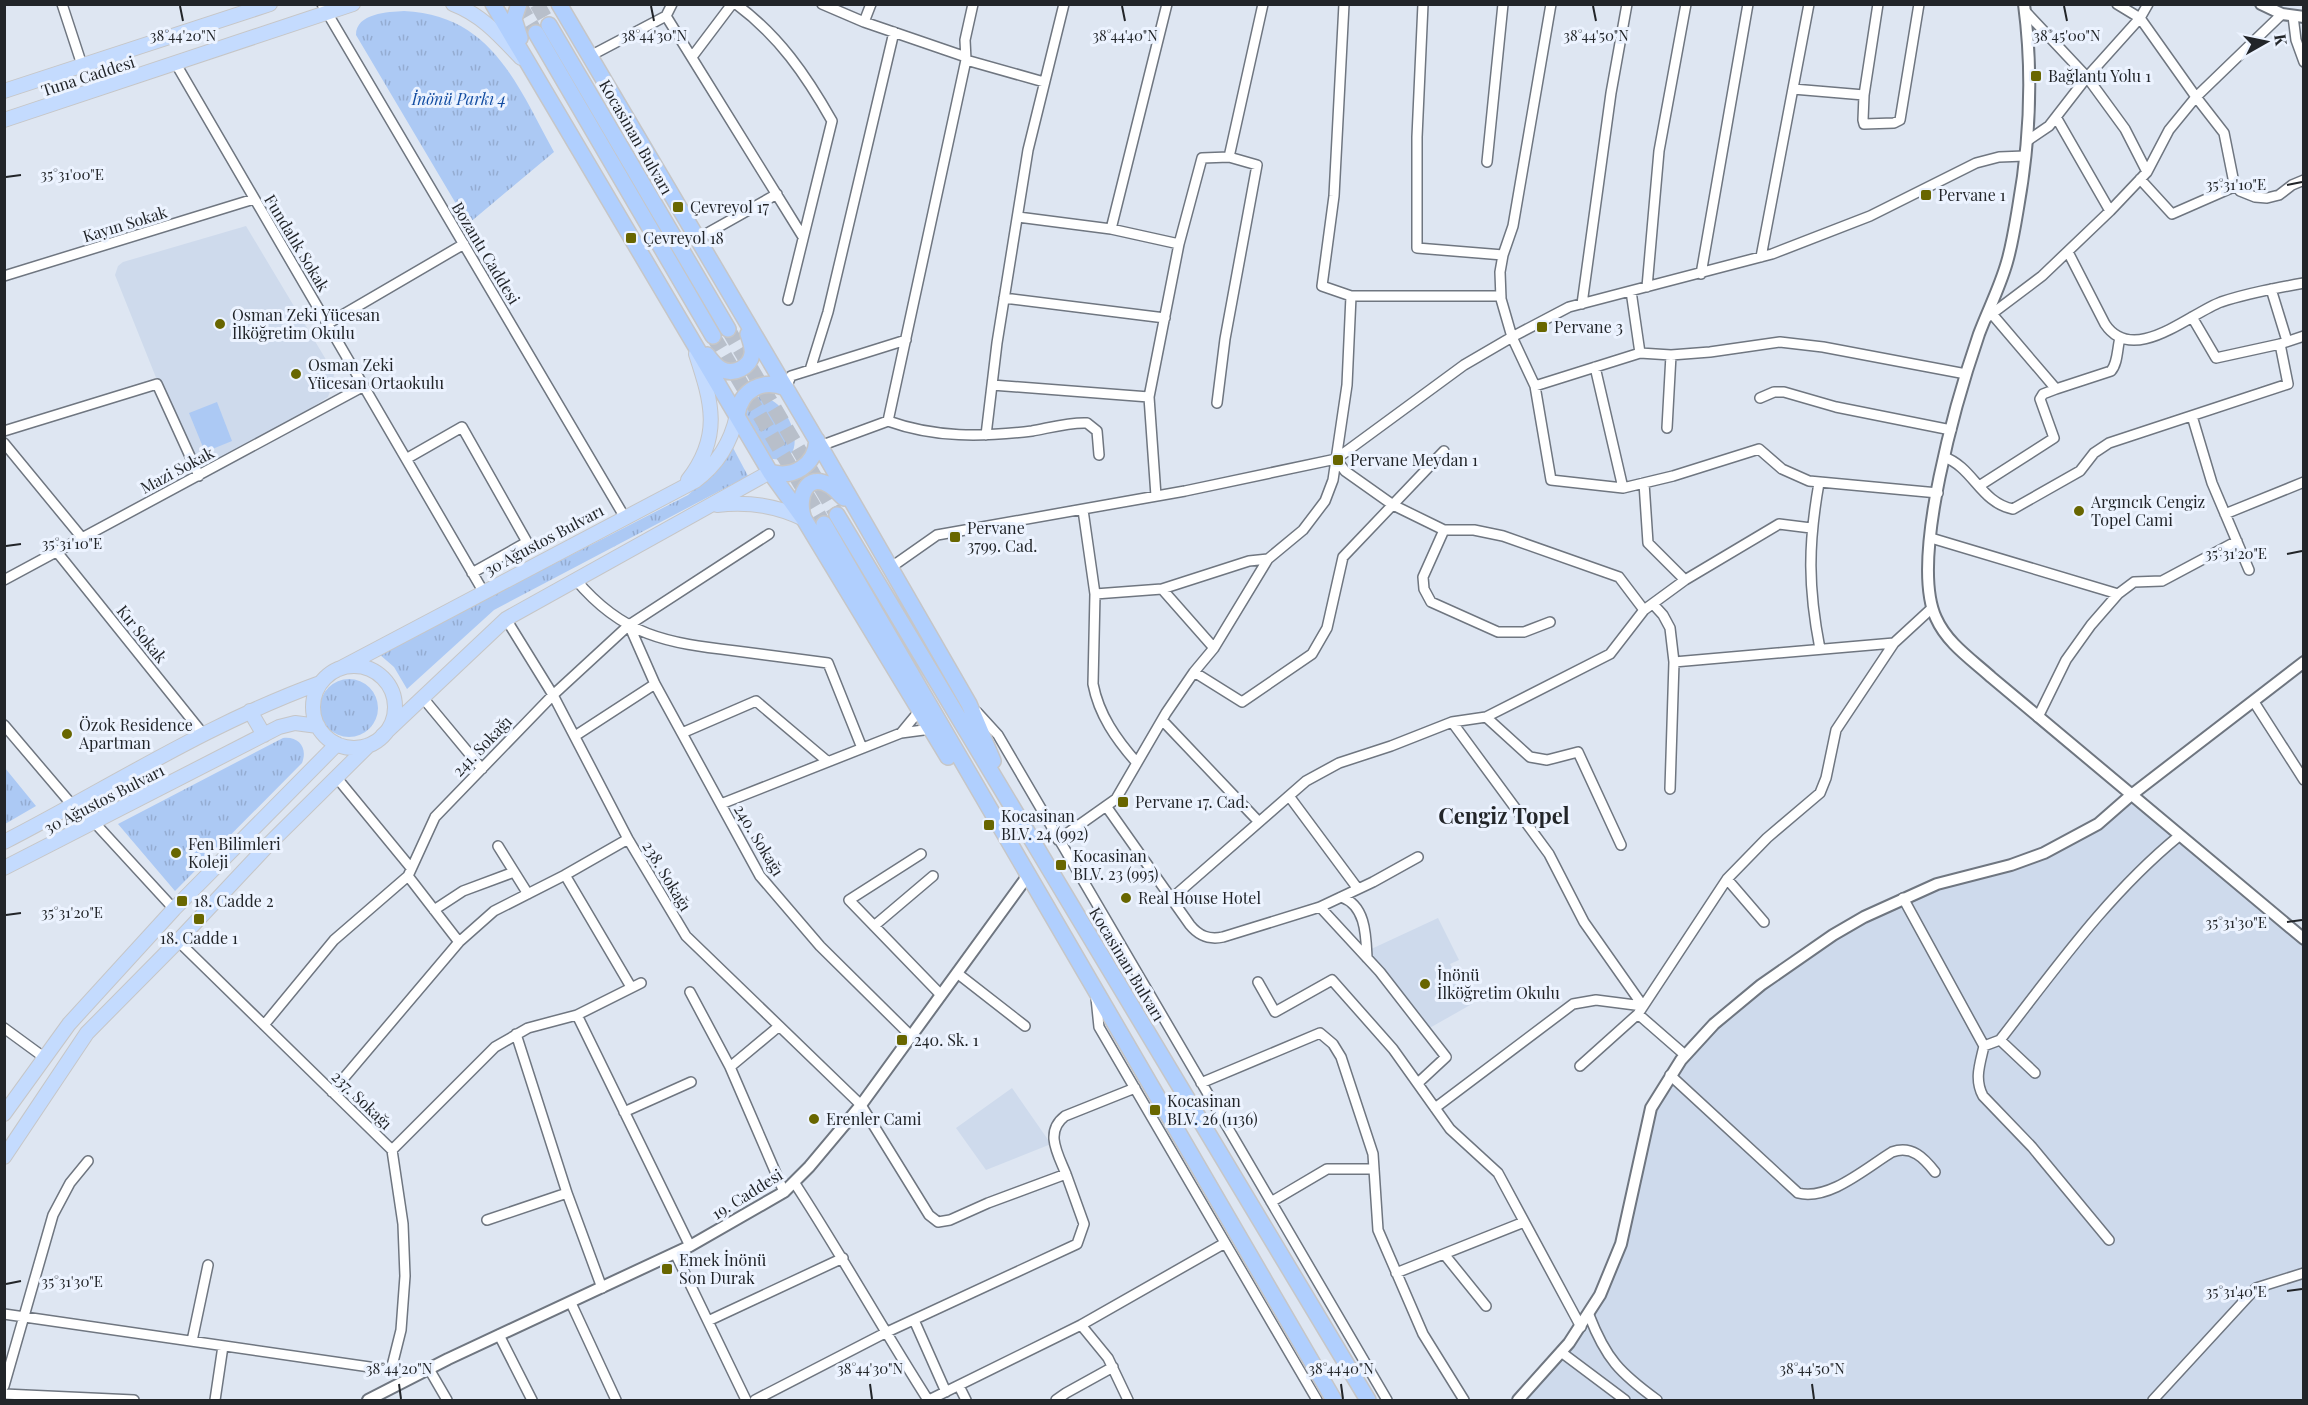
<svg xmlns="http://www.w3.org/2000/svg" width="2308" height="1405" font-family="'Playfair Display',serif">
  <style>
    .built { fill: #cedaec }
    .grass { fill: url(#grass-tufts) }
    .pitch { fill: #acc9f4 }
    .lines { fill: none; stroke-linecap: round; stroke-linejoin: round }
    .trunk-tunnel { stroke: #b8bfca; stroke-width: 15; stroke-dasharray: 15 8; stroke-linecap: butt }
    .minor-casing { stroke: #6f7680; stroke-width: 12 }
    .tertiary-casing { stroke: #6f7680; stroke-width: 14 }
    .primary-casing { stroke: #c6c6c7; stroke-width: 16 }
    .trunk-casing { stroke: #c6c6c7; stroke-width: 18 }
    .minor { stroke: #fff; stroke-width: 9 }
    .tertiary { stroke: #fff; stroke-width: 10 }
    .primary { stroke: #c4dbfe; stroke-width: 14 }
    .trunk { stroke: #b0cffe; stroke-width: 15 }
    .ticks { fill: none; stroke: #222529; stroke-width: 2 }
    .poi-dot { fill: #686600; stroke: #ecf3ff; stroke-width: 2 }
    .labels { text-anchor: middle; stroke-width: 6; stroke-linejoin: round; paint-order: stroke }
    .street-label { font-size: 16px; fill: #222529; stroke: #ecf3ff }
    .poi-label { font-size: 16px; fill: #222529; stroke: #ecf3ff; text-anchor: start }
    .park-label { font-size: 16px; font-style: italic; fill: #134da2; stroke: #ecf3ff }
    .district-label { font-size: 22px; font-weight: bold; fill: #222529; stroke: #ecf3ff }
    .ticks-label { font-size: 15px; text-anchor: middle; fill: #222529; stroke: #ecf3ff; stroke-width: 6; stroke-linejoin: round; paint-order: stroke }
  </style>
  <defs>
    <pattern id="grass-tufts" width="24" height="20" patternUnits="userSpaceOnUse" patternTransform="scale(1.5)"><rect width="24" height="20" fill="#acc9f4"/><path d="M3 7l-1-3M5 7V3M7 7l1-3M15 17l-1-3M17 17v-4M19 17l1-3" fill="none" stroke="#94acd1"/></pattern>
  </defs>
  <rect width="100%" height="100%" fill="#dee6f2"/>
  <path class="built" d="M 246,226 L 334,373 L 333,383 L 328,397 L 227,462 L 203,472 L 189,460 L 115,275 L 118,266 L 123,262 Z
    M 2127,800 L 2303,940 L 2303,1400 L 1519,1400 L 1553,1362 L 1612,1269 L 1651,1107 L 1716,1022 L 1886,905 L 2039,855 Z
    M 1438,918 L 1459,960 L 1450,964 L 1472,1004 L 1426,1030 L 1367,951 Z
    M 1012,1088 L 1051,1144 L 986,1170 L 956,1128 Z"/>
  <path class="grass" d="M 404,11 C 492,15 517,85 554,152 L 468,224 L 356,35 C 356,13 388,12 404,11 Z
    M 757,397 C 791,393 816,471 768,458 L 741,415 L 752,399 Z
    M 731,444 L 748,476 L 494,610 L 407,689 L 394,667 L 379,654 L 688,495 L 712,474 Z
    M320 708a29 29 0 1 1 58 0a29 29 0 1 1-58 0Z
    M 283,738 C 299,736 308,748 302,763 L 175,891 L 118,824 Z
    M 5,768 L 36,806 L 5,824 L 4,824 Z"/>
  <path class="pitch" d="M 217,402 L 232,441 L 205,452 L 189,413 Z"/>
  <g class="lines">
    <path class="trunk-tunnel" d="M 519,4 L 536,33
      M 537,4 L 549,25
      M 728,329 L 837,515
      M 713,336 L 824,524"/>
    <defs>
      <path id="minor" d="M 62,4 L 82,65
        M 322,4 L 624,516
        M 736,4 C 779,36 806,75 832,121 L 788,300
        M 822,4 L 864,22 L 966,57
        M 1344,4 L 1334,196 L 1322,286 L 1351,296 L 1501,296
        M 1423,4 L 1417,137 L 1417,248 L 1503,255
        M 1551,4 L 1513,226 L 1503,255 L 1500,272 L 1501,299 L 1512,337 L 1535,386 L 1551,480 L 1623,488 L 1673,476 L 1759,449 L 1782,469 L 1809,481 L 1938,493
        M 2117,4 L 2140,18 L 2196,97 L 2224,133 L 2234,183 L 2240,191 L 2255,197 L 2267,198 L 2279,195 L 2292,185 L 2304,180
        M 2025,11 L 2087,77 L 2125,129 L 2147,172
        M 666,16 L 803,237
        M 2293,16 L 2296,40 L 2304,62
        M 864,22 L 871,4
        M 590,56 L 666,16 L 672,4
        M 692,57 L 732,4
        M 966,60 L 1044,82
        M 176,64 L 483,591
        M 1793,89 L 1864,95 L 1878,4
        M 1864,95 L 1863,120 L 1864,124 L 1894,123 L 1900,120 L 1919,4
        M 2056,117 L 2110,211
        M 2027,141 L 2049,126 L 2087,77 L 2140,18 L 2148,4
        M 1229,157 L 1263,4
        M 1487,162 L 1503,4
        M 2140,179 L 2172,214 L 2236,186
        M 1018,217 L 1111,229 L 1179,244
        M 1111,229 L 1167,4
        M 697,239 L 777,194
        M 2068,252 L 2105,324 C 2133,366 2189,314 2221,302 C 2248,293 2276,288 2304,283
        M 1761,257 L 1809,4
        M 1701,274 L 1748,4
        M 4,276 L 254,199
        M 1647,287 L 1659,151 L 1686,4
        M 2271,289 L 2287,341
        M 1631,291 L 1640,353
        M 1004,298 L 1165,318
        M 1582,304 L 1611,93 L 1627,4
        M 1992,314 L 2056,389 L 2111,371 C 2118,363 2117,349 2120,338
        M 2192,317 L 2216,358 L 2280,344 L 2304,336
        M 1985,319 L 2042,276 L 2110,211 L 2147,172 L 2169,130 L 2196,97 L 2282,14
        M 327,324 L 464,244
        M 1595,367 L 1623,488
        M 810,370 L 828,312 L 894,32
        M 992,385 L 1149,397
        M 1535,386 L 1640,353 L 1671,355 L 1710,352 L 1780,342 L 1823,347 L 1966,374
        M 786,388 L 791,376 L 906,340
        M 1760,398 L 1774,392 L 1784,392 L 1836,407 L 1951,430
        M 2192,416 L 2212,483 L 2249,570
        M 888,421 C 935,438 982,437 1032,431 C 1049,428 1070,422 1087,423 L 1097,431 L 1099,455
        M 1667,428 L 1671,355
        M 4,431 L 157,384 L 199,476
        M 986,435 L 997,343 L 1028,150 L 1064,4
        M 4,443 L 83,539
        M 820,446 L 888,421 L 966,60 L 965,40 L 973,4
        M 1944,457 C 1973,467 1981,503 2013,509 L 2080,471 L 2094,453 L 2109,443 L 2288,384 L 2280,344
        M 406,459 L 462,427 L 527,542 L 472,573
        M 1336,459 L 1345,471 L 1393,505 L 1444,530 L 1474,530 L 1503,536 L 1619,577 L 1644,610
        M 1644,483 L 1648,543 L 1685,580
        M 1819,483 C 1808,545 1808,587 1820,649
        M 1979,486 L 2054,438 L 2040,399 L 2043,394 L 2056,389
        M 1156,496 L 1149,397 L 1179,244 L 1202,158 L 1229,157 L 1257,165 L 1225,339 L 1217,403
        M 1083,510 L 1095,594 L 1093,684 C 1099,715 1116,739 1137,763
        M 2225,514 L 2304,482
        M 1444,530 L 1423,577 L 1424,589 L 1431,602 L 1498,632 L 1524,632 L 1550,622
        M 1931,538 L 2118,594
        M 57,552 L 204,735
        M 890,568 L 937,535 L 1185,491 L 1336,459 L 1464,365 L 1512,337 L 1569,307 L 1772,254 L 1870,216 L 1976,163 L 1999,157 L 2025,156
        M 4,580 L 364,386
        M 576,580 C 623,636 667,643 736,651 C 766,655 797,659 828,663 L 862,748
        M 1162,589 L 1214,648
        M 1095,594 L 1162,589 L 1249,561 L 1268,559
        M 1653,604 L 1663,615 L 1670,628 L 1674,662 L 1670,789
        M 506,619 L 553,695 L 628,839 L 686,936 L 861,1105 L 929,1215 L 938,1222 L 950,1220 L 988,1203 L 1066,1174 L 1084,1224 L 1077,1244 L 885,1333 L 755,1400
        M 629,625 L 655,684 L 760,876 L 820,946 L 912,1037
        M 1674,662 L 1894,643 L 1932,608
        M 1194,672 L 1242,702 L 1312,654 L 1327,628 L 1343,557 L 1444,451
        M 423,698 L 482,769
        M 2254,702 L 2304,780
        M 977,712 L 998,735 L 1387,1400
        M 1486,717 L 1610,654 L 1644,610 L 1685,580 L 1779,524 L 1811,528
        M 2038,717 L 2066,660 L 2091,625 L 2118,594 L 2134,582 L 2162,581 L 2237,541
        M 1162,720 L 1259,822
        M 1452,722 L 1549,854 L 1584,922 L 1643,1006
        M 4,725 L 73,806
        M 682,733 L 756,701 L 827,761
        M 901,733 L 920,710
        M 575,736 L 655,684
        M 337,778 L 411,868
        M 1289,796 L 1358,889
        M 721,804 L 901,733 L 931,729
        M 1106,806 L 1190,925 C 1199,936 1209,940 1223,937 L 1320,907 L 1373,882 L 1418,857
        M 94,822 L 174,909
        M 1058,840 L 1116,799 L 1166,713 L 1194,672 L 1214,648 L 1268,559 L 1303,530 L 1325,501 L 1333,480 L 1347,385 L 1351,296
        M 498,846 L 528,894
        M 921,854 L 849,900 L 941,995
        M 565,875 L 631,987
        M 408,876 L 459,942
        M 1727,879 L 1764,922
        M 1341,897 C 1366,905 1366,936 1367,958
        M 1903,898 L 1984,1046 C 1980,1064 1974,1079 1983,1096 L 2032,1147 L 2109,1240
        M 1171,899 L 1306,781 L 1339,763 L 1391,746 L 1452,722 L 1486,717 L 1530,757 L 1547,760 L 1578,752 L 1621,845
        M 1320,907 L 1380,972 L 1446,1057 L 1418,1083
        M 434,910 L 463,891 L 514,872
        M 874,926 L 933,876
        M 178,941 L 392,1150 L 403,1224 L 405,1276 L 401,1330 L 391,1370
        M 957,973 L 1025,1026
        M 1258,982 L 1275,1012 L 1332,980 L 1393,1049 L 1450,1129 L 1498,1173 L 1581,1327
        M 690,992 L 730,1067 L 784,1192
        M 1096,998 L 1099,1027 L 1317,1400
        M 1638,1014 L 1685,1055
        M 577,1015 L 641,983
        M 264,1025 L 334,940 L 408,876 L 435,817 L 553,695 L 629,625 L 769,534
        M 4,1028 L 45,1058
        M 516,1034 L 567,1193 L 602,1288
        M 2000,1040 L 2035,1073
        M 1984,1046 L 2000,1040 C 2056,968 2108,894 2179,836
        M 1580,1066 L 1638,1014 L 1727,879 L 1767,838 L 1820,793 L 1826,778 L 1836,730 L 1894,643
        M 730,1067 L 778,1027
        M 1670,1075 L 1798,1193 C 1829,1201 1866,1168 1892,1152 C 1912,1145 1924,1158 1935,1172
        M 1201,1083 L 1320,1033 L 1333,1044 L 1341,1057 L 1373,1154 L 1378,1230 L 1423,1334 L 1464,1400
        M 332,1092 L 459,942 L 494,911 L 565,875 L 628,839
        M 1435,1108 L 1573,1004 L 1596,1000 L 1643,1006
        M 624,1112 L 691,1082
        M 392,1150 L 495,1047 L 528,1028 L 577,1015 L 690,1246
        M 1066,1174 C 1058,1154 1044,1132 1065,1116 L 1135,1088
        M 794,1182 C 841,1254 882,1328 928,1400
        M 1271,1202 L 1327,1169 L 1374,1169
        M 487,1220 L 567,1193
        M 675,1253 L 746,1400
        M 1444,1254 L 1486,1306
        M 1396,1273 L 1524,1222
        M 571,1303 L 616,1400
        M 4,1314 L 418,1374
        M 1589,1315 C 1606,1359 1620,1373 1657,1400
        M 914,1320 L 946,1392
        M 708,1321 L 843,1258
        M 1081,1325 L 1108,1358 L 1128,1400
        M 499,1335 L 532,1400
        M 192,1341 L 208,1265
        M 1561,1352 L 1625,1400
        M 429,1369 L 447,1400
        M 4,1386 L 53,1215 L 70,1183 L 88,1161
        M 959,1386 L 966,1400
        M 4,1394 L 134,1400
        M 215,1400 L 223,1346
        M 929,1400 L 1081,1325 L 1225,1243
        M 1056,1400 L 1066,1393 L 1113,1367
        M 2153,1400 L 2256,1288 L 2304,1273"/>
      <path id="tertiary" d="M 2024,4 C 2033,72 2030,141 2018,208 C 2015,226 2012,245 2007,262 C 2000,287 1988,310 1979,334 C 1958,395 1909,560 1936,618 C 1947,643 1971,659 1991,677 L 2304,939
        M 2261,4 L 2282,14 L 2304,17
        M 368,1400 L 448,1359 L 690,1246 L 784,1192 L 809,1167 L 861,1105 L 1029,874
        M 1518,1400 L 1569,1343 L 1600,1295 L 1621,1244 L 1651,1108 L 1681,1060 L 1714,1024 L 1761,985 L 1833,935 L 1864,917 L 1937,884 L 2011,865 L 2044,853 L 2098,824 L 2130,796 L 2304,662"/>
      <path id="primary" d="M 453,4 C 482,15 500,36 521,58
        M 4,91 L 270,4
        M 4,120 L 353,4
        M 688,480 C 722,436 712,403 696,354
        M 717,505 C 748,501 777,506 804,519
        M313 707a41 41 0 1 1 82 0a41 41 0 1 1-82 0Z
        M 339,669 L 695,481 C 718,464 731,443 737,415
        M 250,711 L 264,735
        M 382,736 L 506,619 L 770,472
        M 4,842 C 109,788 209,723 320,683
        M 4,868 L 279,727 L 295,723 L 318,726
        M 4,1114 L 69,1024 L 174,909 L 337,744
        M 4,1157 L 87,1033 L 178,941 L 268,845 L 369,745"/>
      <path id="trunk" d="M 493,4 L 770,472 L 804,519 L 948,757
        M 519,4 L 514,19 L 520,38
        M 559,4 L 820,446 L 969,704 L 993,761
        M 549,25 L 728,329
        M 536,33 L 713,336
        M 707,355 C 711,360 715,366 721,369 C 734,376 750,367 752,354 C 753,347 750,340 748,334
        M 737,415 C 741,390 762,378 786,388
        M 770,472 C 794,479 815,465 817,440
        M 837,515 L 1368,1400
        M 803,516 C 797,497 807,472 829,485 C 835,488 839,494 844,498
        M 824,524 L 1334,1400"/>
    </defs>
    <use href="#minor" class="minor-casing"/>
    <use href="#tertiary" class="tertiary-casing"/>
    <use href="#primary" class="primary-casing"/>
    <use href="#trunk" class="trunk-casing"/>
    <use href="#minor" class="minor"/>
    <use href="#tertiary" class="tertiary"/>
    <use href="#primary" class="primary"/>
    <use href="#trunk" class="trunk"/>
  </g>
  <path class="ticks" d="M 180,6 L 183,21M 651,6 L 654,21M 1122,6 L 1125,21M 1593,6 L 1596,21M 2064,6 L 2067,21M 6,177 L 21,175M 2287,185 L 2302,182M 6,546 L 21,544M 2287,554 L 2302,551M 6,915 L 21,913M 2287,922 L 2302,920M 6,1284 L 21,1281M 2287,1291 L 2302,1289M 399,1384 L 401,1399M 870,1384 L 872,1399M 1341,1384 L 1343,1399M 1812,1384 L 1814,1399"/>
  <g class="poi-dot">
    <rect x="2030" y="70" width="12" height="12" rx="3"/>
    <rect x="1920" y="189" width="12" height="12" rx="3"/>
    <rect x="672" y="201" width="12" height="12" rx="3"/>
    <rect x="625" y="232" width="12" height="12" rx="3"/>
    <circle cx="220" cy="324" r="6"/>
    <rect x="1536" y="321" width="12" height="12" rx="3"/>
    <circle cx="296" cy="374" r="6"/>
    <rect x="1332" y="454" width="12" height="12" rx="3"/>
    <circle cx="2079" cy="511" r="6"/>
    <rect x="949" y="531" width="12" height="12" rx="3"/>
    <circle cx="67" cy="734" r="6"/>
    <rect x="1117" y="796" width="12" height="12" rx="3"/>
    <rect x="983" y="819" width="12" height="12" rx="3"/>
    <circle cx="176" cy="853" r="6"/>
    <rect x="1055" y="859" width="12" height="12" rx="3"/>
    <circle cx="1126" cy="898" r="6"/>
    <rect x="176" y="895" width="12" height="12" rx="3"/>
    <rect x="193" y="913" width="12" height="12" rx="3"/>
    <circle cx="1425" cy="984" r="6"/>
    <rect x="896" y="1034" width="12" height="12" rx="3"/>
    <rect x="1149" y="1104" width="12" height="12" rx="3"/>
    <circle cx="814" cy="1119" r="6"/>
    <rect x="661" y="1263" width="12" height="12" rx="3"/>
  </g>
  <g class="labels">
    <g class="street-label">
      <text transform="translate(88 76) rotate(-18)" y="6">Tuna Caddesi</text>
      <text transform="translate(636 137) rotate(60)" y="6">Kocasinan Bulvarı</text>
      <text transform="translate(125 224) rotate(-17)" y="6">Kayın Sokak</text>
      <text transform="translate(297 243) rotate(59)" y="6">Fundalık Sokak</text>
      <text transform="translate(486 253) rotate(59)" y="6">Bozantı Caddesi</text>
      <text transform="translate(177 470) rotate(-28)" y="6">Mazi Sokak</text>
      <text transform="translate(544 540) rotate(-28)" y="6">30 Ağustos Bulvarı</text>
      <text transform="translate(142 634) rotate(51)" y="6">Kır Sokak</text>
      <text transform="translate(482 746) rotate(-46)" y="6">241. Sokağı</text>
      <text transform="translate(104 799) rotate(-27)" y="6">30 Ağustos Bulvarı</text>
      <text transform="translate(759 840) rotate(59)" y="6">240. Sokağı</text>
      <text transform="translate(667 876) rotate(59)" y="6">238. Sokağı</text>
      <text transform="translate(1127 964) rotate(59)" y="6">Kocasinan Bulvarı</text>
      <text transform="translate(362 1100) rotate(44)" y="6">237. Sokağı</text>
      <text transform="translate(747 1194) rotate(-32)" y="6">19. Caddesi</text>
    </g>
    <g class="poi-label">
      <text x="2048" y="82">Bağlantı Yolu 1</text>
      <text x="1938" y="201">Pervane 1</text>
      <text x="690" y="213">Çevreyol 17</text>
      <text x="643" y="244">Çevreyol 18</text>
      <text x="232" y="321">Osman Zeki Yücesan<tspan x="232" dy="18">İlköğretim Okulu</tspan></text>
      <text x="1554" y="333">Pervane 3</text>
      <text x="308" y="371">Osman Zeki<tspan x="308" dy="18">Yücesan Ortaokulu</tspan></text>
      <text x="1350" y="466">Pervane Meydan 1</text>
      <text x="2091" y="508">Argıncık Cengiz<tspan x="2091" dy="18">Topel Cami</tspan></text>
      <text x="967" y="534">Pervane<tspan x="967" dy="18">3799. Cad.</tspan></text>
      <text x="79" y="731">Özok Residence<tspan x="79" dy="18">Apartman</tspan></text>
      <text x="1135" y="808">Pervane 17. Cad.</text>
      <text x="1001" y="822">Kocasinan<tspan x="1001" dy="18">BLV. 24 (992)</tspan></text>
      <text x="188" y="850">Fen Bilimleri<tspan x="188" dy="18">Koleji</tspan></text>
      <text x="1073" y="862">Kocasinan<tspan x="1073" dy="18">BLV. 23 (995)</tspan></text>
      <text x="1138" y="904">Real House Hotel</text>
      <text x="194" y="907">18. Cadde 2</text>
      <text x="199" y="944" text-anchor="middle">18. Cadde 1</text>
      <text x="1437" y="981">İnönü<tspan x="1437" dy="18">İlköğretim Okulu</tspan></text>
      <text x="914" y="1046">240. Sk. 1</text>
      <text x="1167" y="1107">Kocasinan<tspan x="1167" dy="18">BLV. 26 (1136)</tspan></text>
      <text x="826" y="1125">Erenler Cami</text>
      <text x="679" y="1266">Emek İnönü<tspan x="679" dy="18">Son Durak</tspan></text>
    </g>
    <g class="park-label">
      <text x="459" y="105">İnönü Parkı 4</text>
    </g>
    <g class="district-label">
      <text x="1504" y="824">Cengiz Topel</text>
    </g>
  </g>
  <g class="ticks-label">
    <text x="183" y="41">38°44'20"N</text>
    <text x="654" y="41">38°44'30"N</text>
    <text x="1125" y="41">38°44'40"N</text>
    <text x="1596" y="41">38°44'50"N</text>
    <text x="2067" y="41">38°45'00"N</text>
    <text x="72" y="180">35°31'00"E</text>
    <text x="2236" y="190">35°31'10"E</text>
    <text x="72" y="549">35°31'10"E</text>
    <text x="2236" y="559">35°31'20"E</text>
    <text x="72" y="918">35°31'20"E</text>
    <text x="2236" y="928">35°31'30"E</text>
    <text x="72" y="1287">35°31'30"E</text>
    <text x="2236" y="1297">35°31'40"E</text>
    <text x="399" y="1374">38°44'20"N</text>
    <text x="870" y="1374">38°44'30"N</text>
    <text x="1341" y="1374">38°44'40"N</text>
    <text x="1812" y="1374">38°44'50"N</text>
  </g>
  <rect width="2308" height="1405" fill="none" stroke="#222529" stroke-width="12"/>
  <g transform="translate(2266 42) rotate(81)" stroke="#ecf3ff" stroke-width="4.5" paint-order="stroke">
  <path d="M0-4.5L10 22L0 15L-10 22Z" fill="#222529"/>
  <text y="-9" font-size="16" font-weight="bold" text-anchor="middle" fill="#222529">K</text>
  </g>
</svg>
